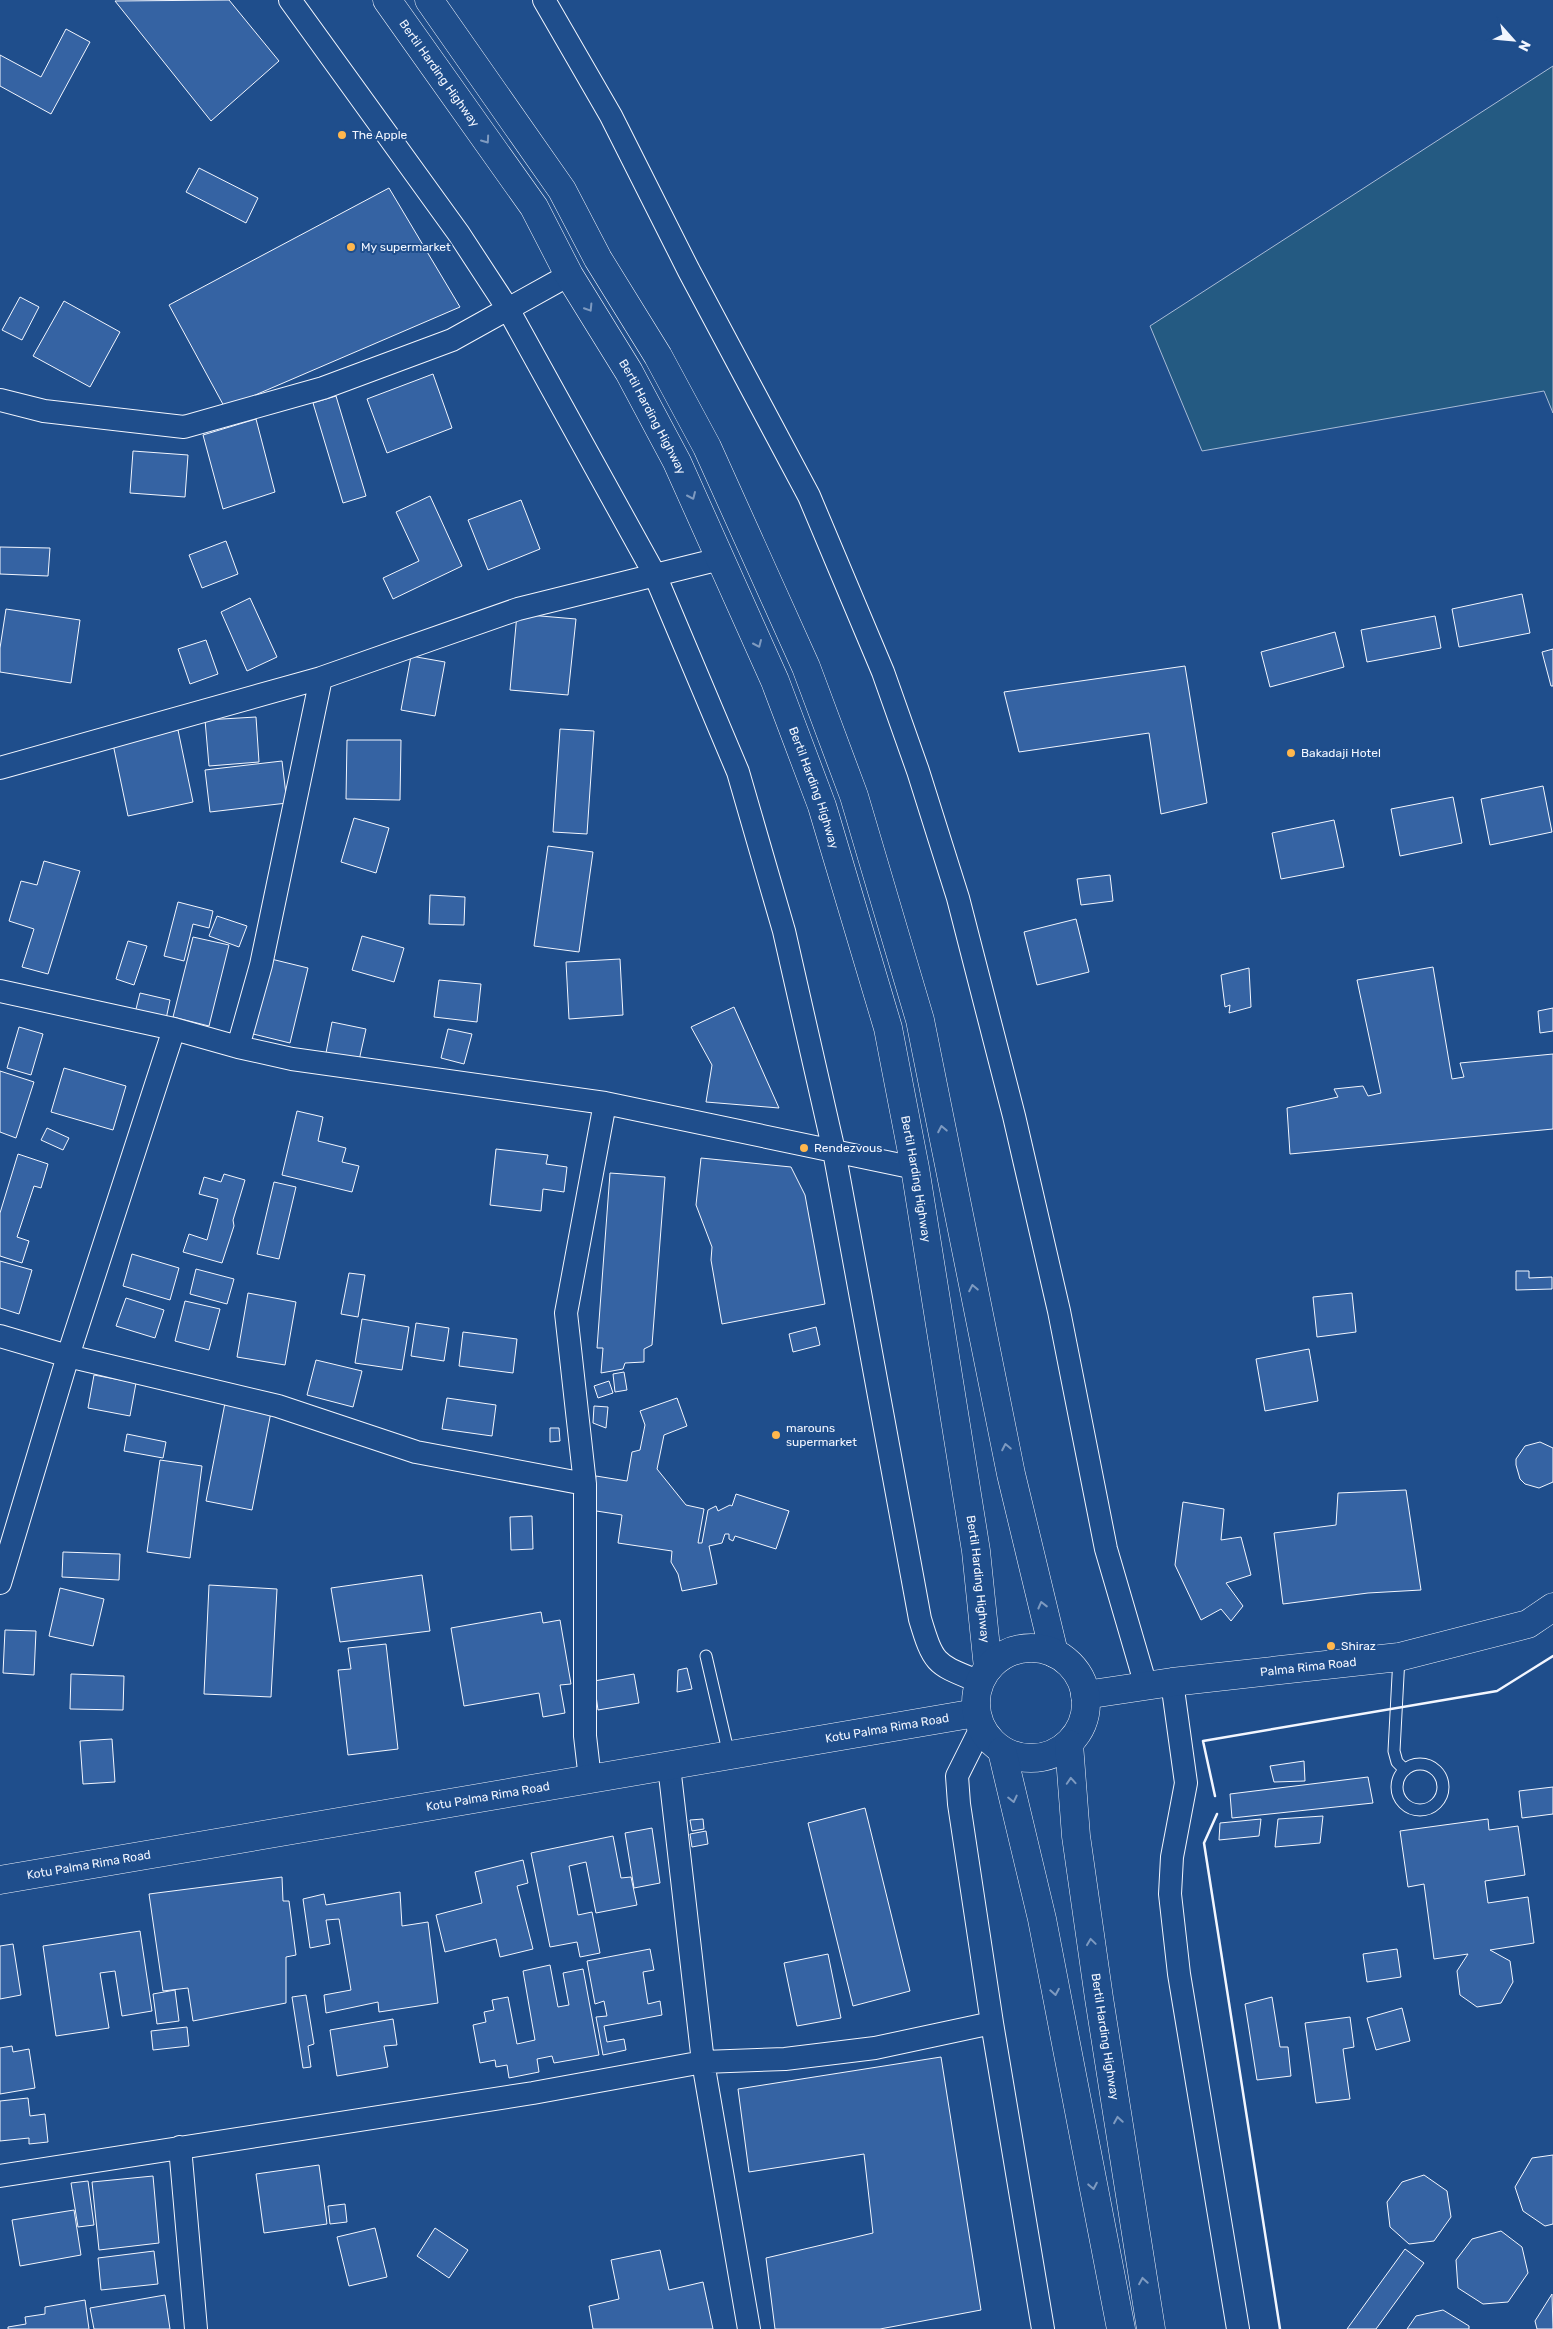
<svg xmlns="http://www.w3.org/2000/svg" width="1553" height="2329" font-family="Rubik,sans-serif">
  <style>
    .green { fill: #245a82; stroke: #a8bbd7 }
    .building { fill: #3563a3; stroke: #f2f6ff }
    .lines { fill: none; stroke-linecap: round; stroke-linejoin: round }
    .service-casing { stroke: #f2f6ff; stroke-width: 13 }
    .minor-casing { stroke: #f2f6ff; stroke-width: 24 }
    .tertiary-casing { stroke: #f2f6ff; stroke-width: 29 }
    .primary-casing { stroke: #f2f6ff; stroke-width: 29 }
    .service { stroke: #1f4e8c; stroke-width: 11 }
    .minor { stroke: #1f4e8c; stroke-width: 22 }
    .tertiary { stroke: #1f4e8c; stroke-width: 28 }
    .primary { stroke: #1f4e8c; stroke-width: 28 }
    .wall { stroke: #f2f6ff; stroke-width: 2.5 }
    .oneway { stroke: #7e9ac0 }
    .poi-dot { fill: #ffb74d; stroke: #1f4e8c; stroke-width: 2 }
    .labels { text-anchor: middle; stroke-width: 4; stroke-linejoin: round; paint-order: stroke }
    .street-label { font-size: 12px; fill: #f2f6ff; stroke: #1f4e8c }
    .poi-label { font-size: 12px; fill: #f2f6ff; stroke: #1f4e8c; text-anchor: start }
  </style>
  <rect width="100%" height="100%" fill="#1f4e8c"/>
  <path class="green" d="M 1553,66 L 1553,413 L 1544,391 L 1202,451 L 1150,326 Z"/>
  <path class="building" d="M 229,0 L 279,61 L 211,121 L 115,1 Z
    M 66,29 L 90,42 L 51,114 L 0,86 L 0,55 L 41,77 Z
    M 199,168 L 258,198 L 246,223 L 186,192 Z
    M 389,188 L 460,307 L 225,408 L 169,305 Z
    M 20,297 L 39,307 L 22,340 L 2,330 Z
    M 64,301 L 120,332 L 90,387 L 33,356 Z
    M 433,374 L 452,428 L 387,453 L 367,399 Z
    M 336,396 L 366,496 L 343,503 L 313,403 Z
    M 256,419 L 275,492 L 223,509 L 203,435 Z
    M 133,451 L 188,455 L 185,497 L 130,493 Z
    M 430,496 L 462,566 L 393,599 L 383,578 L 419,561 L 396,512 Z
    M 521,500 L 540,549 L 488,570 L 468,520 Z
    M 226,541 L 238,574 L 202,588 L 189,555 Z
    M 0,547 L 50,548 L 48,576 L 0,574 Z
    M 1522,594 L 1530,633 L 1459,647 L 1452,609 Z
    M 250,598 L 277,657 L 247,671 L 221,612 Z
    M 6,609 L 80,620 L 71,683 L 0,672 L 0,648 Z
    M 517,614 L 576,619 L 568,695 L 510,690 Z
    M 1435,616 L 1441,648 L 1367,662 L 1361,630 Z
    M 1335,632 L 1344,667 L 1270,687 L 1261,652 Z
    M 206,640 L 218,674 L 190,684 L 178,649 Z
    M 1553,649 L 1553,686 L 1551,686 L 1542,652 Z
    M 411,656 L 445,662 L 435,716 L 401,710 Z
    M 1185,666 L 1207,803 L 1161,814 L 1149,733 L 1019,752 L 1004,692 Z
    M 256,717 L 259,762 L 209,766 L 205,720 Z
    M 560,729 L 594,731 L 587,834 L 553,832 Z
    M 178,730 L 193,802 L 128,816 L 113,744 Z
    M 347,740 L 401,740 L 400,800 L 346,799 Z
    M 282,761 L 287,803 L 210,812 L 205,770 Z
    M 1543,786 L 1552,832 L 1490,845 L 1481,799 Z
    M 1453,797 L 1462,843 L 1400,856 L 1391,809 Z
    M 354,818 L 389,828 L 376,873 L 341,862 Z
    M 1334,820 L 1344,867 L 1281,879 L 1272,833 Z
    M 548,846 L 593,852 L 579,952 L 534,946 Z
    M 44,861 L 80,871 L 48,974 L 22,967 L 34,929 L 9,921 L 21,881 L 37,885 Z
    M 1110,875 L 1113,901 L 1081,905 L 1077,879 Z
    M 430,895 L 465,897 L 464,925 L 429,924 Z
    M 178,902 L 213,911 L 209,928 L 193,924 L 184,961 L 164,956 Z
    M 217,916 L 247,926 L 239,947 L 209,936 Z
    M 1076,919 L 1089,972 L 1037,985 L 1024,932 Z
    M 362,936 L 404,948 L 394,982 L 352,970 Z
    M 193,937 L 229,945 L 209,1026 L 173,1017 Z
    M 128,941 L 147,946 L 134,985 L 116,979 Z
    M 267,958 L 308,968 L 290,1043 L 249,1033 Z
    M 620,959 L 623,1015 L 569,1019 L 566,962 Z
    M 1433,967 L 1452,1079 L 1464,1077 L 1460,1063 L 1553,1054 L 1553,1129 L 1290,1154 L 1287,1108 L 1338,1097 L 1334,1089 L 1363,1086 L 1368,1096 L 1381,1093 L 1357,980 Z
    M 1249,968 L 1251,1007 L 1229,1013 L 1230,1005 L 1225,1007 L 1221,975 Z
    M 439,980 L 481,984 L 477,1022 L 434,1017 Z
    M 140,993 L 170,1000 L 165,1024 L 134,1017 Z
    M 734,1007 L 779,1108 L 706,1102 L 712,1065 L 691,1027 Z
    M 1553,1008 L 1553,1031 L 1540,1033 L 1538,1011 Z
    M 332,1022 L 366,1029 L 358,1065 L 325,1058 Z
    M 19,1027 L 43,1034 L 31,1075 L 7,1068 Z
    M 448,1029 L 472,1034 L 464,1064 L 441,1058 Z
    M 64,1068 L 126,1086 L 113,1130 L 51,1112 Z
    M 0,1071 L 34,1082 L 16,1138 L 0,1132 Z
    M 297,1111 L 323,1117 L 318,1141 L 346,1148 L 342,1162 L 359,1166 L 352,1192 L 282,1175 Z
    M 47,1128 L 69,1138 L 63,1150 L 41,1140 Z
    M 496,1149 L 548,1155 L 546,1164 L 567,1167 L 564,1192 L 543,1189 L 541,1211 L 490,1205 Z
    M 18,1154 L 48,1164 L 41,1188 L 34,1186 L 17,1237 L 29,1241 L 22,1263 L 0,1256 L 0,1213 Z
    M 701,1158 L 791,1167 L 805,1195 L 825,1304 L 722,1324 L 711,1260 L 712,1247 L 696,1205 Z
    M 610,1173 L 665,1177 L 652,1345 L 644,1349 L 644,1362 L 625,1363 L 623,1369 L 601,1373 L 603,1348 L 597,1348 Z
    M 224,1174 L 245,1180 L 233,1220 L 234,1226 L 222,1263 L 183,1252 L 189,1234 L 207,1240 L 218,1199 L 199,1194 L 204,1177 L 221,1182 Z
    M 274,1182 L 296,1187 L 279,1259 L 257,1254 Z
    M 132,1254 L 179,1268 L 170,1300 L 123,1286 Z
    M 0,1261 L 32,1270 L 19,1314 L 0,1308 Z
    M 196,1269 L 234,1279 L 227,1304 L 190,1294 Z
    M 1516,1271 L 1529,1271 L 1529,1278 L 1552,1277 L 1552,1289 L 1516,1290 Z
    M 349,1273 L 365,1275 L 358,1317 L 341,1314 Z
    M 248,1293 L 296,1302 L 285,1365 L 237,1357 Z
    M 1352,1293 L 1356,1332 L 1317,1337 L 1313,1297 Z
    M 126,1298 L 164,1310 L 155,1338 L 116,1326 Z
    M 185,1301 L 220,1309 L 209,1350 L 175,1341 Z
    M 362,1319 L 409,1327 L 402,1370 L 355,1363 Z
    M 416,1323 L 449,1328 L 444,1361 L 411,1356 Z
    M 816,1327 L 820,1345 L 793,1352 L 789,1334 Z
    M 463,1332 L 517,1339 L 513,1373 L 459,1366 Z
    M 1309,1349 L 1318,1401 L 1265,1411 L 1256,1359 Z
    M 316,1360 L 362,1371 L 353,1407 L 307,1395 Z
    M 624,1372 L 627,1390 L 615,1392 L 613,1374 Z
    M 94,1375 L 136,1383 L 130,1416 L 88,1408 Z
    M 609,1381 L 613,1393 L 598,1398 L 594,1386 Z
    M 447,1398 L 496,1405 L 492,1436 L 442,1429 Z
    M 677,1398 L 687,1426 L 664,1435 L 657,1469 L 686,1505 L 704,1509 L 698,1543 L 702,1543 L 708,1510 L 716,1506 L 718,1511 L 730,1505 L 732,1506 L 736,1494 L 789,1511 L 776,1549 L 735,1536 L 733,1541 L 729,1539 L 729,1534 L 725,1534 L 722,1543 L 709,1546 L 717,1584 L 682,1591 L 678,1574 L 671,1562 L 672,1551 L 618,1543 L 622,1515 L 590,1510 L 596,1476 L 627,1481 L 632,1452 L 640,1450 L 645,1425 L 640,1411 Z
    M 225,1403 L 271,1412 L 252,1510 L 206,1501 Z
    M 594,1406 L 608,1407 L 606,1428 L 593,1423 Z
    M 550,1428 L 559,1428 L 560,1441 L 550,1442 Z
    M 127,1434 L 166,1442 L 163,1458 L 124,1451 Z
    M 1540,1442 L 1553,1448 L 1553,1482 L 1539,1488 L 1525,1484 L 1520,1479 L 1516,1465 L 1516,1459 L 1525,1446 Z
    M 160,1460 L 202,1466 L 190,1558 L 147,1552 Z
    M 1406,1490 L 1421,1590 L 1368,1593 L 1283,1604 L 1274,1533 L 1336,1525 L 1338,1493 Z
    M 1183,1502 L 1224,1509 L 1221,1540 L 1241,1537 L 1251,1575 L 1226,1583 L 1243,1606 L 1231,1621 L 1221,1609 L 1201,1620 L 1175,1565 Z
    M 532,1516 L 533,1549 L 511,1550 L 510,1517 Z
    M 63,1552 L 120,1554 L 119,1580 L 62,1577 Z
    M 422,1575 L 430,1631 L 340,1642 L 331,1588 Z
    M 209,1585 L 277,1589 L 271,1697 L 204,1694 Z
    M 60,1588 L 104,1599 L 93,1646 L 49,1636 Z
    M 541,1612 L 543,1623 L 560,1620 L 571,1684 L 560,1685 L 565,1713 L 543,1717 L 539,1693 L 464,1706 L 451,1628 Z
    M 5,1630 L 36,1631 L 34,1675 L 3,1673 Z
    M 386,1644 L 398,1749 L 348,1755 L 338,1670 L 351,1669 L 348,1648 Z
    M 687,1668 L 692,1689 L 677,1692 L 678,1670 Z
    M 71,1674 L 124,1676 L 123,1710 L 70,1709 Z
    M 634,1674 L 639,1703 L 598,1710 L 594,1681 Z
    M 112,1739 L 115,1782 L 83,1784 L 80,1741 Z
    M 1304,1761 L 1305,1781 L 1274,1782 L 1270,1766 Z
    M 1368,1777 L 1373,1803 L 1232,1818 L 1230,1794 Z
    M 1553,1787 L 1553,1814 L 1522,1818 L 1519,1791 Z
    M 865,1808 L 910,1991 L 853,2006 L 808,1823 Z
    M 1323,1816 L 1320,1843 L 1275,1847 L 1278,1819 Z
    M 703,1819 L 704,1829 L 692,1831 L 690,1820 Z
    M 1261,1819 L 1259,1836 L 1219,1840 L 1220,1823 Z
    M 1488,1819 L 1489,1830 L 1518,1826 L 1525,1875 L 1485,1881 L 1488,1903 L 1528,1897 L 1534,1943 L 1490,1950 L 1510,1961 L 1513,1982 L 1501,2003 L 1477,2007 L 1460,1995 L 1457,1971 L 1468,1954 L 1434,1959 L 1424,1884 L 1408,1887 L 1400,1831 Z
    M 652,1828 L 660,1883 L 634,1888 L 625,1833 Z
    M 706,1831 L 708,1844 L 692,1847 L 690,1834 Z
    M 613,1836 L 621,1878 L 631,1877 L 637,1905 L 596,1913 L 586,1862 L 569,1866 L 578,1915 L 592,1912 L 600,1953 L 580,1957 L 577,1942 L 550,1947 L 531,1853 Z
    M 523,1860 L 528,1883 L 517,1886 L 533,1949 L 500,1957 L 496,1939 L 445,1952 L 436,1915 L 482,1903 L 475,1872 Z
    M 282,1877 L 283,1901 L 289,1901 L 296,1955 L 286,1957 L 286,2003 L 193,2021 L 188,1988 L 163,1991 L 149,1894 Z
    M 400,1892 L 402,1926 L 428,1922 L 438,2003 L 379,2012 L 378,2002 L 326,2013 L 324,1995 L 351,1990 L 339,1919 L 326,1920 L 330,1944 L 310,1948 L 303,1899 L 324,1894 L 326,1905 Z
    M 140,1931 L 152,2011 L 122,2016 L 115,1971 L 100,1973 L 109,2028 L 56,2036 L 43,1946 Z
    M 13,1944 L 21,1995 L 0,1999 L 0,1946 Z
    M 650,1949 L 654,1970 L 643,1972 L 648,2004 L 660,2001 L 662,2015 L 604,2026 L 607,2042 L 624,2039 L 626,2050 L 603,2055 L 596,2017 L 607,2016 L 604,2001 L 595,2004 L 587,1961 Z
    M 1397,1949 L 1401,1977 L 1367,1982 L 1363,1954 Z
    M 828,1954 L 841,2018 L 797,2026 L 784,1963 Z
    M 550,1965 L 558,2007 L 569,2005 L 563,1973 L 583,1969 L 599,2055 L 554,2063 L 552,2056 L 537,2059 L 539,2072 L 509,2078 L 507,2065 L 496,2067 L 495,2060 L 480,2063 L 473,2025 L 486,2022 L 484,2012 L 494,2010 L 492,2000 L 508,1997 L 517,2044 L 535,2040 L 523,1971 Z
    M 175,1990 L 179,2021 L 157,2024 L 153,1994 Z
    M 306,1995 L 314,2044 L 308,2046 L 311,2067 L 303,2068 L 292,1997 Z
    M 1272,1997 L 1280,2047 L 1288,2047 L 1291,2076 L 1257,2080 L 1245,2004 Z
    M 1402,2008 L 1410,2041 L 1376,2050 L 1367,2018 Z
    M 1350,2017 L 1354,2047 L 1343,2049 L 1350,2099 L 1316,2103 L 1305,2023 Z
    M 393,2019 L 397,2045 L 384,2046 L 388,2067 L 337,2076 L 330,2030 Z
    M 187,2027 L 189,2046 L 153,2050 L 151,2031 Z
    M 12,2046 L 13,2052 L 29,2049 L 35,2088 L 0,2094 L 0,2048 Z
    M 941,2057 L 981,2310 L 880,2329 L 775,2329 L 766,2258 L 873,2233 L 864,2154 L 749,2172 L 738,2089 Z
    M 28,2098 L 30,2116 L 45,2114 L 48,2142 L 29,2144 L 29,2138 L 0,2141 L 0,2101 Z
    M 1553,2155 L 1553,2224 L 1545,2226 L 1523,2211 L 1515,2187 L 1532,2158 Z
    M 319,2165 L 327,2224 L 264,2233 L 256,2174 Z
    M 1424,2175 L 1447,2191 L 1451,2217 L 1434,2241 L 1409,2244 L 1390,2227 L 1387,2202 L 1402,2182 Z
    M 153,2176 L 159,2243 L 99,2250 L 92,2182 Z
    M 88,2181 L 94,2225 L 78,2227 L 71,2183 Z
    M 345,2204 L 347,2222 L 330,2224 L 328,2206 Z
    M 74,2210 L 81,2255 L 20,2266 L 12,2220 Z
    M 375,2228 L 387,2277 L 349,2286 L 337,2237 Z
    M 435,2228 L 468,2250 L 449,2278 L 417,2256 Z
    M 1501,2231 L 1522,2247 L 1528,2273 L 1508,2302 L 1483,2304 L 1458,2288 L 1456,2260 L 1472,2239 Z
    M 1405,2249 L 1424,2263 L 1376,2329 L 1347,2329 Z
    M 660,2250 L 669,2290 L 703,2282 L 713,2329 L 593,2329 L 589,2306 L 619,2299 L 611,2260 Z
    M 154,2251 L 158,2284 L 101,2290 L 98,2258 Z
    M 1552,2294 L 1553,2329 L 1537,2329 L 1535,2321 Z
    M 165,2295 L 170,2329 L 94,2329 L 90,2308 Z
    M 85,2300 L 89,2329 L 8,2329 L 8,2327 L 26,2324 L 25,2317 L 45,2314 L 45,2307 Z
    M 1443,2310 L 1469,2326 L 1469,2329 L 1407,2329 L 1416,2316 Z"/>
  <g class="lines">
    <defs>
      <path id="service" d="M 706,1656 L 729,1755
        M 1399,1657 L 1394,1751 L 1397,1762 L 1405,1770
        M1397 1787a23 23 0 1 1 46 0a23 23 0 1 1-46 0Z"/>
      <path id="minor" d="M 290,0 L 459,234 L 508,309 L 655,575 L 738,772 L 784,931 L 834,1151 L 920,1619 C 934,1666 936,1664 980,1682
        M 544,0 L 611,116 L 689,271 L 809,496 L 883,672 L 918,771 L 958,898 L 1014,1116 L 1059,1311 L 1106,1549 L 1146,1686
        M 0,400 L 44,411 L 184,427 L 323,388 L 452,340 L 569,275
        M 0,768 L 321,678 L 518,609 L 720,559
        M 0,991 L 174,1029 L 238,1047 L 292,1059 L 605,1103 L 915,1168
        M 238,1047 L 261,965 L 321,678
        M 0,1336 L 68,1356 L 278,1406 L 416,1452 L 585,1484
        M 0,1583 L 68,1356 L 174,1029
        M 1172,1682 L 1186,1783 L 1172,1857 L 1170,1894 L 1179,1974 L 1238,2329
        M 981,1728 L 957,1776 L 959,1804 L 992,2023 L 1043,2329
        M 669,1766 L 703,2062 L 749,2329
        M 590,1779 L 585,1736 L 585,1484 L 566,1313 L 605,1103
        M 180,2147 L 196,2329
        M 0,2176 L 533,2093 L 703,2062 L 785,2059 L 875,2048 L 992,2023"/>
      <g id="tertiary">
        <path id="s1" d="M 1085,1695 L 1172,1682 L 1399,1657 L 1528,1624 L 1553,1607"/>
        <path id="s2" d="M 0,1880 L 976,1713"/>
      </g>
      <g id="primary">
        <path id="s3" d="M 387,0 L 534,207 L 569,275 L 629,372 L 677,462 L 775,681 L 822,806 L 888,1028 L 915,1168 L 976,1551 L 988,1668"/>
        <path d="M 429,0 L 562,190 L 598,259 L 658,356 L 707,447 L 806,667 L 854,796 L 920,1020 L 1011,1474 L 1054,1653"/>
        <circle cx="1031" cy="1703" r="55"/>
        <path id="s4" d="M 1069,1744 L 1076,1836 L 1099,1998 L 1151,2329"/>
        <path d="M 1002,1751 L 1042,1919 L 1121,2329"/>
      </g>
    </defs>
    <use href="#service" class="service-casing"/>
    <use href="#minor" class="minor-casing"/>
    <use href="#tertiary" class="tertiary-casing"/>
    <use href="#primary" class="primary-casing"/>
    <use href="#service" class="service"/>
    <use href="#minor" class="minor"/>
    <use href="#tertiary" class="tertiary"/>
    <use href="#primary" class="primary"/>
    <path class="wall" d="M 1215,1796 L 1203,1741 L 1497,1691 L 1553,1656
      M 1217,1814 L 1204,1843 L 1280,2329"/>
  </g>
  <defs><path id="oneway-chevron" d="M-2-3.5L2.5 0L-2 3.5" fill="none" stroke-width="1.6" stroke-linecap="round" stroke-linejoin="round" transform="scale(1.25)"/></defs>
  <g class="oneway">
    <use href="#oneway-chevron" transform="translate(486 140) rotate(55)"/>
    <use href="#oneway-chevron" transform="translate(589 308) rotate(58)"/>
    <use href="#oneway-chevron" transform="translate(692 496) rotate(66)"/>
    <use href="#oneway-chevron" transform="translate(758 644) rotate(66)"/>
    <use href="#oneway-chevron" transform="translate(942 1129) rotate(-101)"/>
    <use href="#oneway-chevron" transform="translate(973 1288) rotate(-101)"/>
    <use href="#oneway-chevron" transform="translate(1006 1447) rotate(-101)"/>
    <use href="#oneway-chevron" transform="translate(1042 1605) rotate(-104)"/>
    <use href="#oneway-chevron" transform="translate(1071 1781) rotate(-94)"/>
    <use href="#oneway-chevron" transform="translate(1013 1799) rotate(77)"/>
    <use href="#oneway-chevron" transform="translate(1091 1942) rotate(-98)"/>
    <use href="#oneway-chevron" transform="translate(1055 1992) rotate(80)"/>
    <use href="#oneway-chevron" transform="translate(1118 2120) rotate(-99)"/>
    <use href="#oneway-chevron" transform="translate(1093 2186) rotate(79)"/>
    <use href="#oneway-chevron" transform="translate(1143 2281) rotate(-99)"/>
  </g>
  <g class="poi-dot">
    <circle cx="342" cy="135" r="5"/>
    <circle cx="351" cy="247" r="5"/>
    <circle cx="1291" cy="753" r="5"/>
    <circle cx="804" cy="1148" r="5"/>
    <circle cx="776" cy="1435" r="5"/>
    <circle cx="1331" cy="1646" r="5"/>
  </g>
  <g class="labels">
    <g class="street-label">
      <text dy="4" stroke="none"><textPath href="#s3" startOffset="90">Bertil Harding Highway</textPath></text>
      <text dy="4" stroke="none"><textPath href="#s3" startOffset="495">Bertil Harding Highway</textPath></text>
      <text dy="4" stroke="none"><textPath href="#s3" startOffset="900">Bertil Harding Highway</textPath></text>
      <text dy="4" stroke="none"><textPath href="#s3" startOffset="1305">Bertil Harding Highway</textPath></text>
      <text dy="4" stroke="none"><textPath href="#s3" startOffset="1710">Bertil Harding Highway</textPath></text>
      <text dy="4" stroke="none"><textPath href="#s1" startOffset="225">Palma Rima Road</textPath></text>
      <text dy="4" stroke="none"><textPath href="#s2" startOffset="900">Kotu Palma Rima Road</textPath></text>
      <text dy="4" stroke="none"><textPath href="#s2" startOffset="495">Kotu Palma Rima Road</textPath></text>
      <text dy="4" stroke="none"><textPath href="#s2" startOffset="90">Kotu Palma Rima Road</textPath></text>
      <text dy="4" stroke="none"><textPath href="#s4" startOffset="295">Bertil Harding Highway</textPath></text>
    </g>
    <g class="poi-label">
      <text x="352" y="139">The Apple</text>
      <text x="361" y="251">My supermarket</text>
      <text x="1301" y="757">Bakadaji Hotel</text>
      <text x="814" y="1152">Rendezvous</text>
      <text x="786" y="1432">marouns<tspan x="786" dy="14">supermarket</tspan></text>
      <text x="1341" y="1650">Shiraz</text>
    </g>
  </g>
  <g transform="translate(1513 40) rotate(117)" stroke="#1f4e8c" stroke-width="4" paint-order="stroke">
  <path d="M0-4L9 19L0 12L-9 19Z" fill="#f2f6ff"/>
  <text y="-8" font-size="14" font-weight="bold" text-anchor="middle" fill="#f2f6ff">N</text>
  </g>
</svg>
